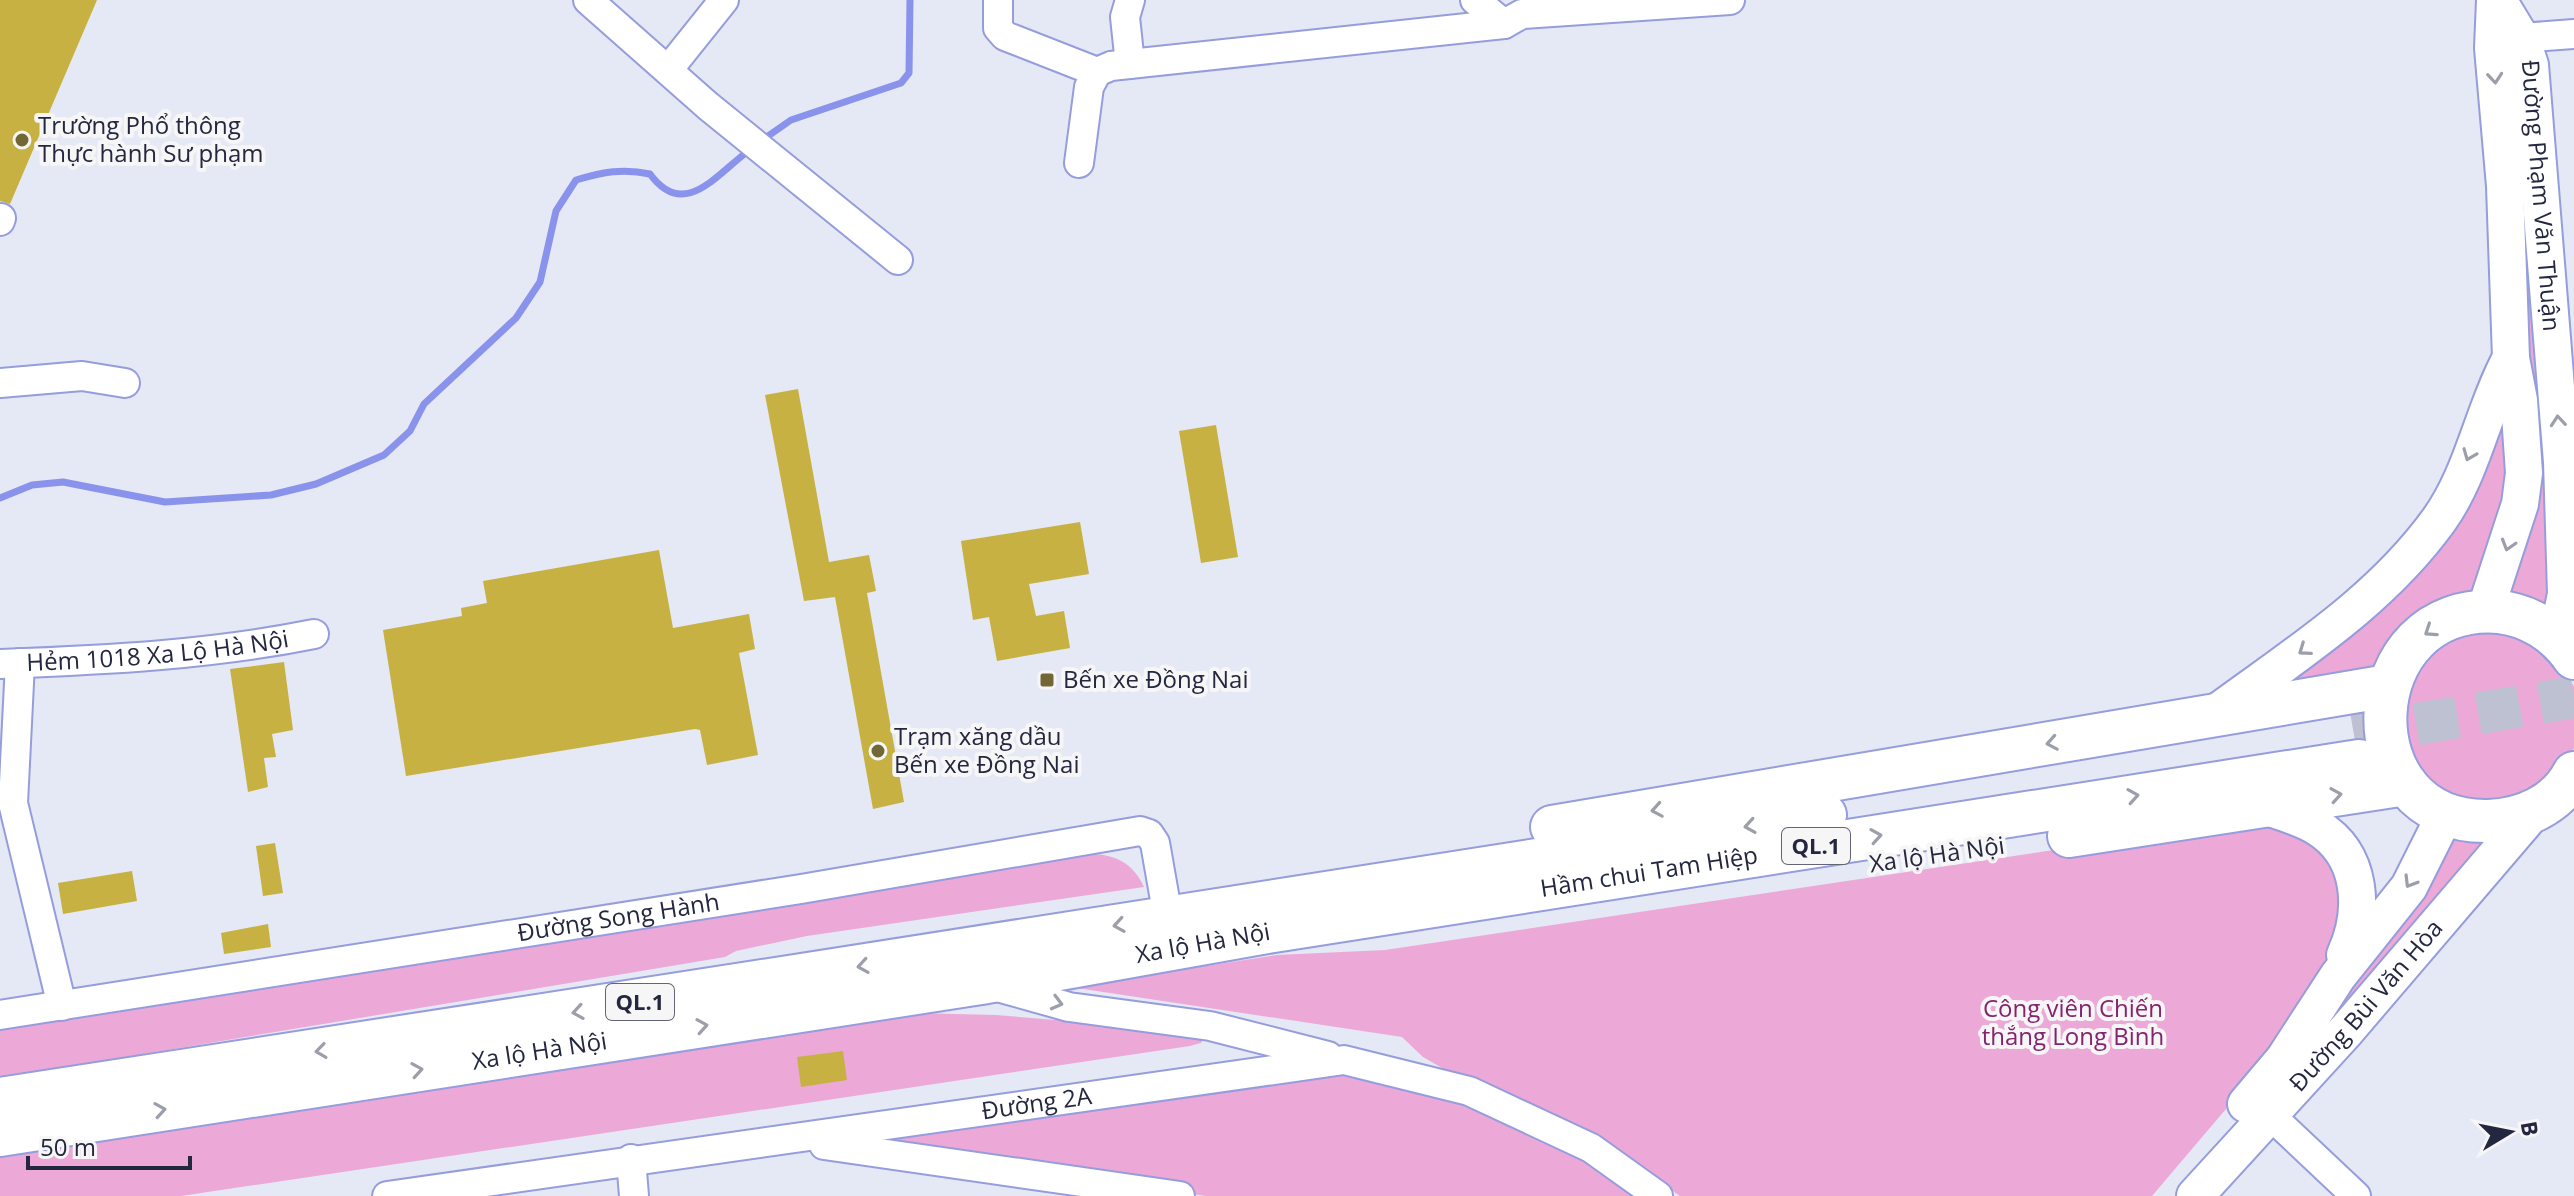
<svg xmlns="http://www.w3.org/2000/svg" width="2574" height="1196" font-family="'Open Sans',sans-serif">
  <style>
    .green { fill: #eca9d8 }
    .lines { fill: none; stroke-linecap: round; stroke-linejoin: round }
    .stream { stroke: #8a93ec; stroke-width: 7 }
    .building { fill: #c7b142 }
    .highway-tunnel { stroke: #bec1d1; stroke-width: 42; stroke-dasharray: 42 21; stroke-linecap: butt }
    .minor-casing { stroke: #959ddc; stroke-width: 32 }
    .major-casing { stroke: #959ddc; stroke-width: 40 }
    .highway-casing { stroke: #959ddc; stroke-width: 46 }
    .minor { stroke: #fff; stroke-width: 28 }
    .major { stroke: #fff; stroke-width: 36 }
    .highway { stroke: #fff; stroke-width: 42 }
    .oneway { stroke: #9c9ea9 }
    .poi-dot { fill: #726835; stroke: #f6f6f6; stroke-width: 3 }
    .labels { text-anchor: middle; stroke-width: 8; stroke-linejoin: round; paint-order: stroke }
    .shield { fill: #f6f6f6; stroke: #636577; stroke-width: 2 }
    .shield-label { font-size: 22px; font-weight: bold; fill: #242740 }
    .poi-label { font-size: 24px; fill: #242740; stroke: #f6f6f6; text-anchor: start }
    .street-label { font-size: 24px; fill: #242740; stroke: #f6f6f6 }
    .park-label { font-size: 24px; fill: #872271; stroke: #f6f6f6 }
  </style>
  <rect width="100%" height="100%" fill="#e5e8f5"/>
  <path class="green" d="M 2507,37 L 2549,457 L 2548,618 L 2503,601 L 2531,397 Z
    M 2504,385 L 2509,502 L 2477,601 L 2380,675 L 2250,697 L 2358,618 Z
    M 2514,628 L 2562,663 L 2574,687 L 2574,748 L 2558,778 L 2505,808 L 2445,800 L 2404,756 L 2408,669 L 2454,630 Z
    M 2274,817 L 2333,850 L 2350,923 L 2277,1049 L 2152,1196 L 1680,1196 L 1599,1139 L 1449,1072 L 1423,1057 L 1402,1037 L 1070,987 L 1277,955 L 1385,950 Z
    M 2453,828 L 2498,834 L 2297,1061 Z
    M 1052,854 C 1090,854 1126,847 1144,887 L 807,936 L 736,951 L 725,957 L 0,1078 L 0,1024 Z
    M 915,1013 L 996,1015 L 1201,1032 L 1204,1037 L 1201,1043 L 1190,1046 L 181,1196 L 0,1196 L 0,1155 Z
    M 1343,1073 L 1467,1104 L 1584,1159 L 1636,1196 L 1206,1196 L 835,1142 Z"/>
  <g class="lines">
    <path class="stream" d="M 761,141 L 791,120 L 901,83 L 909,73 L 910,0
      M 0,498 L 32,485 L 63,482 L 165,502 L 271,495 L 316,484 L 384,455 L 410,431 L 424,404 L 516,318 L 540,282 L 556,211 L 576,180 C 603,172 623,168 650,174 C 685,222 718,172 751,149"/>
  </g>
  <path class="building" d="M 0,0 L 97,0 L 10,204 L 0,201 Z
    M 798,389 L 829,562 L 869,555 L 876,591 L 867,593 L 904,802 L 873,809 L 835,597 L 804,601 L 765,395 Z
    M 1216,425 L 1238,557 L 1201,563 L 1179,431 Z
    M 1080,522 L 1089,574 L 1029,584 L 1036,616 L 1064,611 L 1070,648 L 997,661 L 989,617 L 973,620 L 961,541 Z
    M 659,550 L 673,628 L 749,614 L 755,649 L 739,653 L 758,755 L 707,765 L 700,730 L 695,729 L 406,776 L 383,630 L 462,616 L 461,608 L 487,603 L 483,581 Z
    M 284,662 L 293,730 L 272,734 L 276,757 L 264,758 L 268,787 L 248,792 L 230,669 Z
    M 275,843 L 283,893 L 263,896 L 256,846 Z
    M 132,871 L 137,901 L 63,914 L 58,883 Z
    M 268,924 L 271,947 L 224,954 L 221,933 Z
    M 843,1051 L 847,1080 L 801,1087 L 797,1057 Z"/>
  <g class="lines">
    <path class="highway-tunnel" d="M 2354,735 L 2574,697"/>
    <defs>
      <g id="minor">
        <path d="M 588,0 L 708,106 L 898,260"/>
        <path d="M 998,0 L 998,28 L 1005,36 L 1097,72"/>
        <path d="M 1130,0 L 1125,17 L 1130,64"/>
        <path d="M 1475,0 L 1504,24"/>
        <path d="M 2521,38 L 2574,34"/>
        <path d="M 668,70 L 724,0"/>
        <path d="M 1079,163 L 1089,87 L 1097,72 L 1111,66 L 1504,24 L 1522,14 L 1730,0"/>
        <path d="M 0,221 L 1,218"/>
        <path d="M 0,383 L 82,376 L 125,383"/>
        <path d="M 20,663 L 13,803 L 62,1006"/>
        <path id="s1" d="M 0,664 C 106,660 210,655 314,634"/>
        <path d="M 994,986 L 1069,1007 L 1210,1026 L 1328,1056"/>
        <path id="s2" d="M 0,1015 L 801,889 L 1140,831 L 1149,834 L 1155,843 L 1168,917"/>
        <path d="M 2268,1113 L 2356,1196"/>
        <path d="M 824,1145 L 1180,1196"/>
        <path d="M 631,1159 L 634,1196"/>
        <path id="s3" d="M 387,1196 L 1344,1060 L 1469,1091 L 1591,1148 L 1658,1196"/>
      </g>
      <g id="major">
        <path id="s4" d="M 2498,0 L 2521,38 L 2530,65 L 2562,462 L 2566,594 L 2557,638"/>
        <path d="M 2485,611 L 2520,504 L 2524,473 L 2519,400 L 2511,358 L 2505,186 L 2493,48 L 2495,0"/>
        <path d="M 2212,716 C 2293,656 2379,603 2439,520 C 2473,473 2483,409 2511,358"/>
        <path d="M 2264,806 C 2281,812 2301,817 2317,827 C 2363,855 2365,911 2345,955"/>
        <path d="M 2246,1104 L 2284,1059 L 2338,976 L 2409,887 L 2446,813"/>
        <path id="s5" d="M 2195,1196 L 2345,1032 L 2534,811"/>
      </g>
      <g id="highway">
        <path d="M 2574,658 C 2557,633 2529,615 2499,612 C 2354,601 2345,824 2488,821 C 2523,820 2557,805 2574,773"/>
        <path d="M 1552,827 L 2388,686"/>
        <path d="M 2069,836 L 2406,784"/>
        <path d="M 0,1099 C 609,1008 1216,907 1825,815"/>
        <path id="s6" d="M 0,1135 L 981,983 L 1273,931 L 2359,761"/>
      </g>
    </defs>
    <use href="#minor" class="minor-casing"/>
    <use href="#major" class="major-casing"/>
    <use href="#highway" class="highway-casing"/>
    <use href="#minor" class="minor"/>
    <use href="#major" class="major"/>
    <use href="#highway" class="highway"/>
  </g>
  <defs><path id="oneway-chevron" d="M-2-3.5L2.5 0L-2 3.5" fill="none" stroke-width="1.6" stroke-linecap="round" stroke-linejoin="round" transform="scale(2)"/></defs>
  <g class="oneway">
    <use href="#oneway-chevron" transform="translate(2495 78) rotate(85)"/>
    <use href="#oneway-chevron" transform="translate(2558 421) rotate(-95)"/>
    <use href="#oneway-chevron" transform="translate(2469 455) rotate(112)"/>
    <use href="#oneway-chevron" transform="translate(2508 545) rotate(107)"/>
    <use href="#oneway-chevron" transform="translate(2430 631) rotate(146)"/>
    <use href="#oneway-chevron" transform="translate(2304 650) rotate(145)"/>
    <use href="#oneway-chevron" transform="translate(2052 743) rotate(170)"/>
    <use href="#oneway-chevron" transform="translate(2336 795) rotate(-9)"/>
    <use href="#oneway-chevron" transform="translate(2133 796) rotate(-9)"/>
    <use href="#oneway-chevron" transform="translate(1657 810) rotate(170)"/>
    <use href="#oneway-chevron" transform="translate(1750 826) rotate(171)"/>
    <use href="#oneway-chevron" transform="translate(1876 836) rotate(-9)"/>
    <use href="#oneway-chevron" transform="translate(2410 882) rotate(121)"/>
    <use href="#oneway-chevron" transform="translate(1119 925) rotate(171)"/>
    <use href="#oneway-chevron" transform="translate(863 966) rotate(171)"/>
    <use href="#oneway-chevron" transform="translate(1057 1003) rotate(15)"/>
    <use href="#oneway-chevron" transform="translate(578 1012) rotate(171)"/>
    <use href="#oneway-chevron" transform="translate(702 1026) rotate(-9)"/>
    <use href="#oneway-chevron" transform="translate(321 1051) rotate(172)"/>
    <use href="#oneway-chevron" transform="translate(417 1070) rotate(-9)"/>
    <use href="#oneway-chevron" transform="translate(160 1110) rotate(-9)"/>
  </g>
  <g class="poi-dot">
    <circle cx="22" cy="140" r="8"/>
    <rect x="1039" y="672" width="16" height="16" rx="4"/>
    <circle cx="878" cy="751" r="8"/>
  </g>
  <g class="labels">
    <g class="shield">
      <rect x="1782" y="828" width="68" height="36" rx="6"/>
      <rect x="606" y="984" width="68" height="36" rx="6"/>
    </g>
    <g class="shield-label">
      <text x="1816" y="854">QL.1</text>
      <text x="640" y="1010">QL.1</text>
    </g>
    <g class="poi-label">
      <text x="38" y="134">Trường Phổ thông<tspan x="38" dy="28">Thực hành Sư phạm</tspan></text>
      <text x="1063" y="688">Bến xe Đồng Nai</text>
      <text x="894" y="745">Trạm xăng dầu<tspan x="894" dy="28">Bến xe Đồng Nai</tspan></text>
    </g>
    <g class="street-label">
      <text dy="8" stroke="none"><textPath href="#s4" startOffset="204">Đường Phạm Văn Thuận</textPath></text>
      <text dy="8" stroke="none"><textPath href="#s1" startOffset="158">Hẻm 1018 Xa Lộ Hà Nội</textPath></text>
      <text transform="translate(1937 855) rotate(-8)" y="8">Xa lộ Hà Nội</text>
      <text dy="8" stroke="none"><textPath href="#s6" startOffset="1670">Hầm chui Tam Hiệp</textPath></text>
      <text dy="8" stroke="none"><textPath href="#s2" startOffset="626">Đường Song Hành</textPath></text>
      <text dy="8" stroke="none"><textPath href="#s6" startOffset="1218">Xa lộ Hà Nội</textPath></text>
      <text dy="8" stroke="none"><textPath href="#s5" startOffset="256">Đường Bùi Văn Hòa</textPath></text>
      <text dy="8" stroke="none"><textPath href="#s6" startOffset="546">Xa lộ Hà Nội</textPath></text>
      <text dy="8" stroke="none"><textPath href="#s3" startOffset="656">Đường 2A</textPath></text>
    </g>
    <g class="park-label">
      <text x="2073" y="1017">Công viên Chiến<tspan x="2073" dy="28">thắng Long Bình</tspan></text>
    </g>
  </g>
  <g transform="translate(2510 1132) rotate(80)" stroke="#f6f6f6" stroke-width="6" paint-order="stroke">
  <path d="M0-6L14 30L0 20L-14 30Z" fill="#242740"/>
  <text y="-12" font-size="22" font-weight="bold" text-anchor="middle" fill="#242740">B</text>
  </g>
  <path d="M28 1156v12h162v-12" fill="none" stroke="#242740" stroke-width="4"/>
  <text x="40" y="1156" font-size="24" fill="#242740" stroke="#f6f6f6" stroke-width="6" paint-order="stroke">50 m</text>
</svg>
